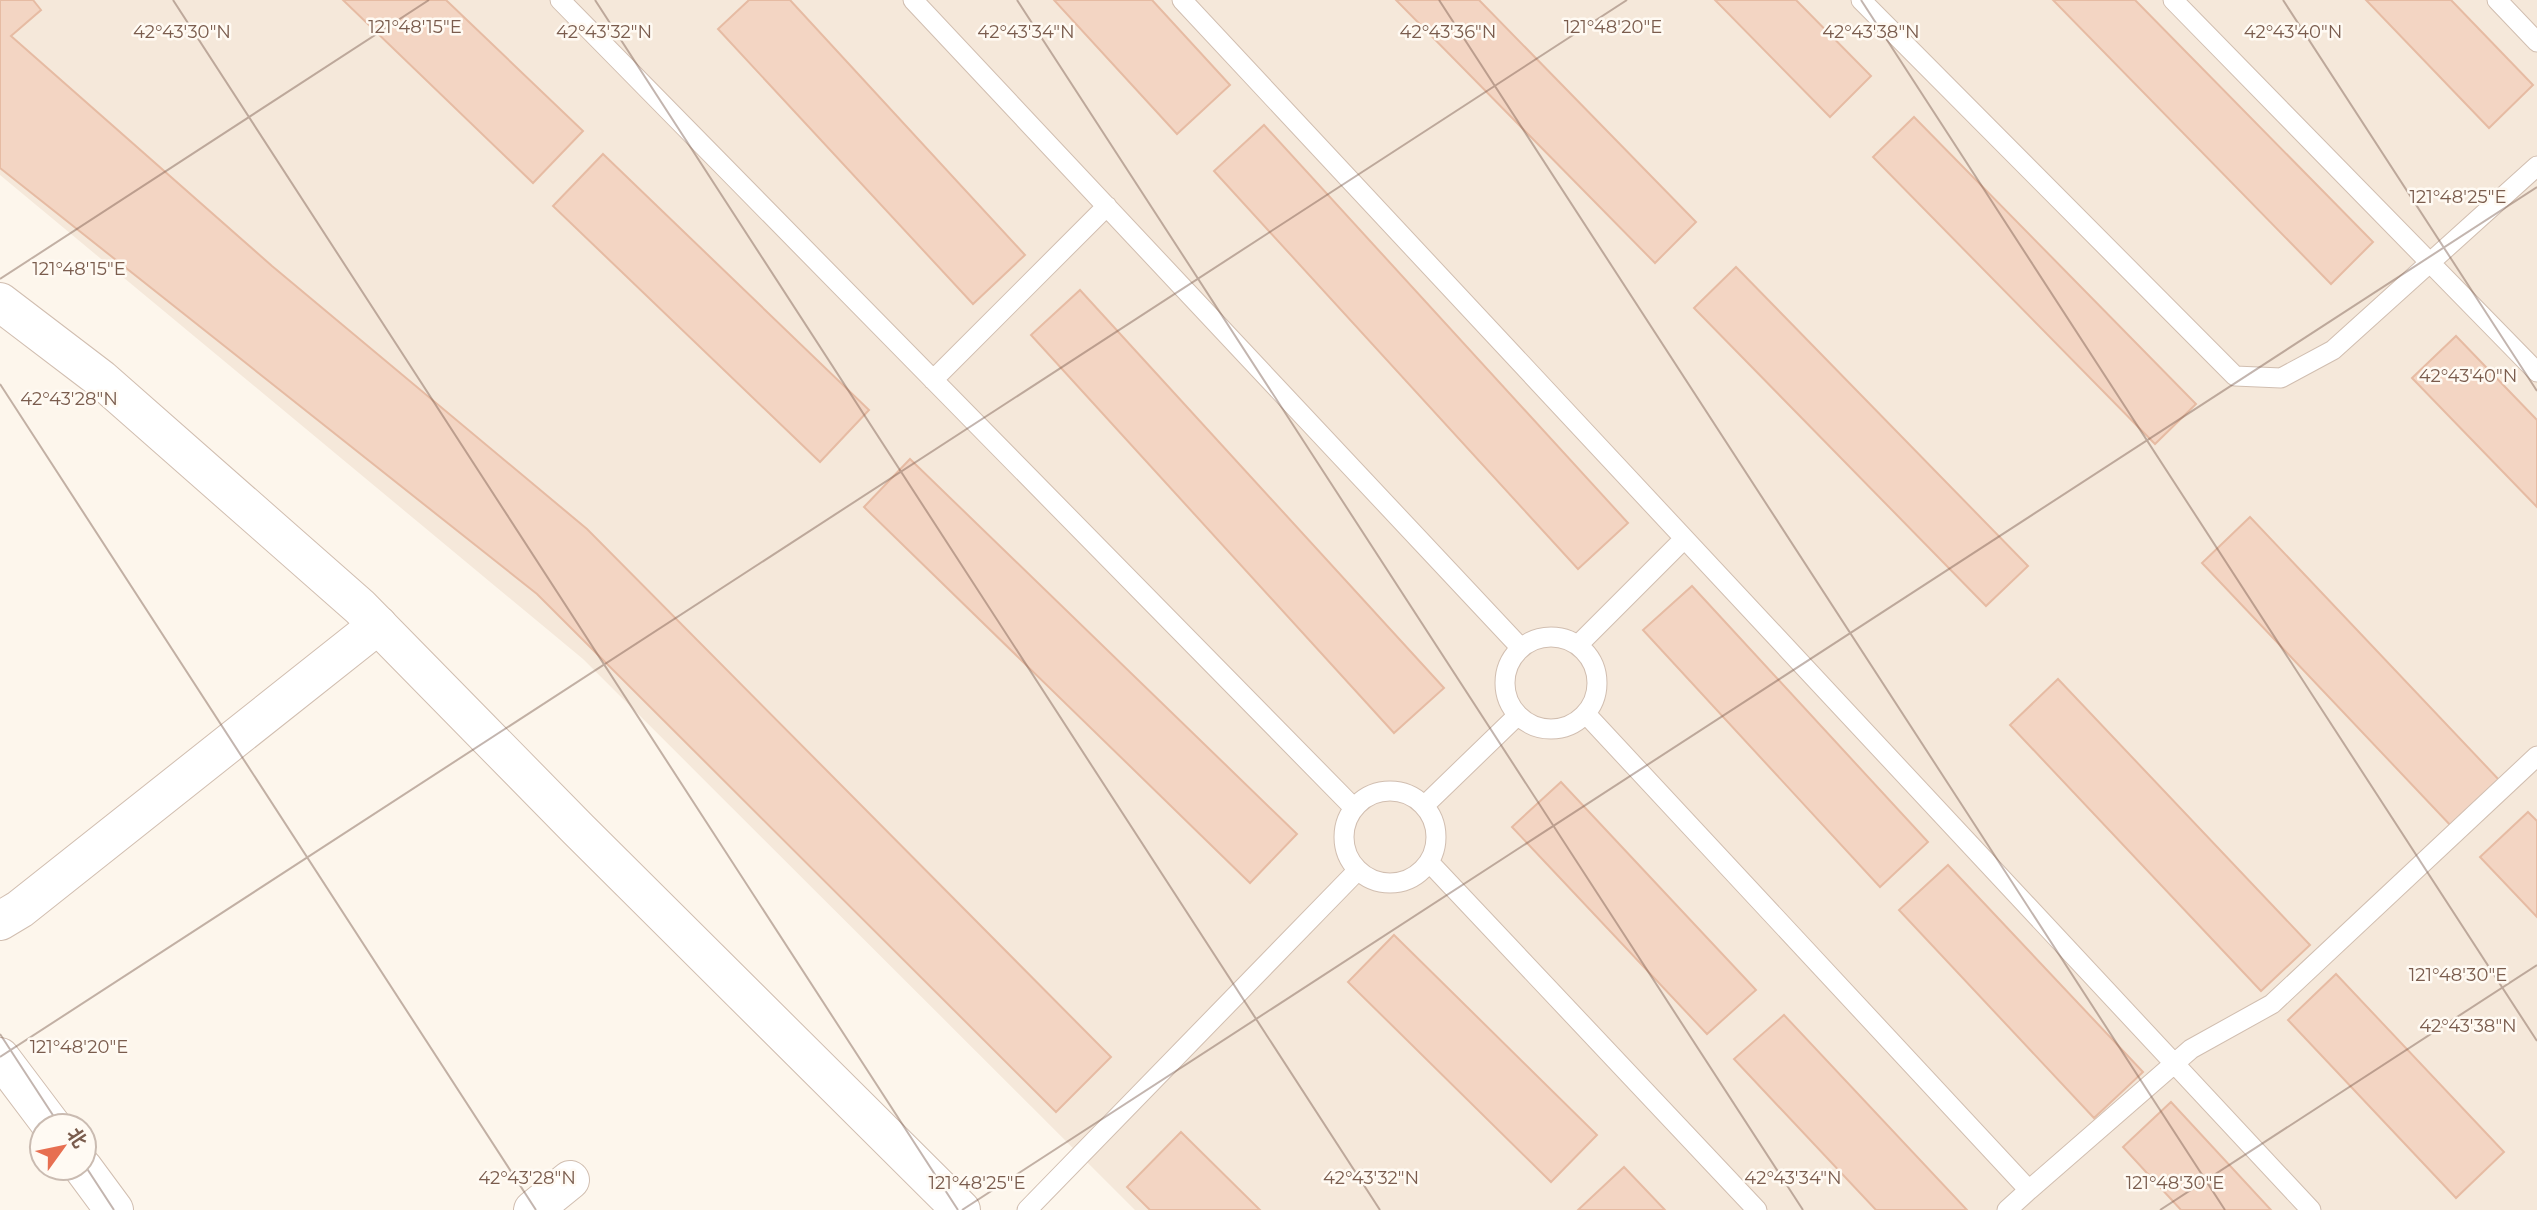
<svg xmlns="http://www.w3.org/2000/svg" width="2537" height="1210" font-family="Montserrat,'Noto Sans SC',sans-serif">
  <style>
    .residential { fill: #f5e8da }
    .building { fill: #f3d5c3; stroke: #e6bba3; stroke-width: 2 }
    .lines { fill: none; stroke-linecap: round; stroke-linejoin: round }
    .service-casing { stroke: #d1beb0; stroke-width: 21 }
    .minor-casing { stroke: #d1beb0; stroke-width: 40 }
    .tertiary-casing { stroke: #d1beb0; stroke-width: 40 }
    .service { stroke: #fff; stroke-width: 19 }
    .minor { stroke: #fff; stroke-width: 38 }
    .tertiary { stroke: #fff; stroke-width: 38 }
    .ticks { fill: none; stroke: #7a5c4d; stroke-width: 2; stroke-opacity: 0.45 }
    .ticks-label { font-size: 18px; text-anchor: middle; fill: #7a5c4d; stroke: #fffaf3; stroke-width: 5; stroke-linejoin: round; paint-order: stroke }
  </style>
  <rect width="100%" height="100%" fill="#fdf6ec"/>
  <path class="residential" d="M 0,0 L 2537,0 L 2537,1210 L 1135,1210 L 583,659 L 0,175 Z"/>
  <path class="building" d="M 0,0 L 33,0 L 41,10 L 11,36 L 272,266 L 587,529 L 1111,1057 L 1056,1112 L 537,594 L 0,168 Z
    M 343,0 L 446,0 L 583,131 L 533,183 Z
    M 749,0 L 790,0 L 1025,255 L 973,304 L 718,29 Z
    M 1054,0 L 1152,0 L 1230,85 L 1177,134 Z
    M 1396,0 L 1479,0 L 1696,222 L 1655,263 Z
    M 1715,0 L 1796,0 L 1871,76 L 1830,117 Z
    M 2053,0 L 2135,0 L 2373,242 L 2331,284 Z
    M 2366,0 L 2451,0 L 2533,85 L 2489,128 Z
    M 1914,117 L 2196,404 L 2155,444 L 1873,157 Z
    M 1264,125 L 1628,523 L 1578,569 L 1214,171 Z
    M 603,154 L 869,410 L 820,462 L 553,206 Z
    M 1736,267 L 2028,566 L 1986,606 L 1694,308 Z
    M 1080,290 L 1444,688 L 1394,733 L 1031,335 Z
    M 2456,336 L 2537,420 L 2537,507 L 2412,378 Z
    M 910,459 L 1297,834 L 1250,883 L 864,507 Z
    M 2250,517 L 2501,782 L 2453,828 L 2202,563 Z
    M 1692,586 L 1928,842 L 1880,887 L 1643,630 Z
    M 2058,679 L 2310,945 L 2261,991 L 2010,725 Z
    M 1561,782 L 1756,990 L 1707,1034 L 1512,827 Z
    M 2528,812 L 2537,821 L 2537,917 L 2480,857 Z
    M 1948,865 L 2143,1072 L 2094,1118 L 1899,910 Z
    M 1394,935 L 1597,1135 L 1551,1182 L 1348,982 Z
    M 2336,974 L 2504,1152 L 2456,1198 L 2288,1020 Z
    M 1784,1015 L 1967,1210 L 1876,1210 L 1734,1059 Z
    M 2171,1102 L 2271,1210 L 2181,1210 L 2123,1147 Z
    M 1181,1132 L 1260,1210 L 1150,1210 L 1127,1187 Z
    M 1624,1167 L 1665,1210 L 1578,1210 Z"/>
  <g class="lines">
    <defs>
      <path id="service" d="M 560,0 L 1354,808
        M 913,0 L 1520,647
        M 1182,0 L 2311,1210
        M 1861,0 L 2235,376 L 2281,378 L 2333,350 L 2537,166
        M 2173,0 L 2537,372
        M 2497,0 L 2537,42
        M 933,380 L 1107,206
        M1505 683a46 46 0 1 1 92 0a46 46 0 1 1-92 0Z
        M 1578,645 L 1684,539
        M 1586,714 L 2029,1190 L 2007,1210
        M1344 837a46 46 0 1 1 92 0a46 46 0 1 1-92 0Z
        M 1425,805 L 1518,715
        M 1429,862 L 1757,1210
        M 2029,1190 L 2191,1049 L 2272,1004 L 2537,756
        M 1027,1210 L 1358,870"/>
      <path id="minor" d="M 0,921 L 20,909 L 378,625
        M 0,1057 L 52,1126
        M 83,1168 L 114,1210
        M 533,1210 L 570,1180"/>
      <path id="tertiary" d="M 0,302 L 101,379 L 360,607 L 578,829 L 961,1210"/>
    </defs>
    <use href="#service" class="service-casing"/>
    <use href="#minor" class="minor-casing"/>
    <use href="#tertiary" class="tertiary-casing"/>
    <use href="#service" class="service"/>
    <use href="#minor" class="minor"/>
    <use href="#tertiary" class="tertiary"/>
  </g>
  <path class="ticks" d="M 173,0 L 958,1210M 595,0 L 1380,1210M 1017,0 L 1803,1210M 1439,0 L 2225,1210M 1861,0 L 2537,1041M 2283,0 L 2537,391M 0,279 L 429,0M 0,384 L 536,1210M 0,1034 L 60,1126M 0,1057 L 1627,0M 84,1164 L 114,1210M 962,1210 L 2537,187M 2160,1210 L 2537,965"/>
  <g class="ticks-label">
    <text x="415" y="33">121°48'15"E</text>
    <text x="1613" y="33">121°48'20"E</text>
    <text x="1871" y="38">42°43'38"N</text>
    <text x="182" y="38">42°43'30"N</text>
    <text x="604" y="38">42°43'32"N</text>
    <text x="1026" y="38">42°43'34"N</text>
    <text x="1448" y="38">42°43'36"N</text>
    <text x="2293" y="38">42°43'40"N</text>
    <text x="2458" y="203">121°48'25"E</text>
    <text x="79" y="275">121°48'15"E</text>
    <text x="2468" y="382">42°43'40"N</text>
    <text x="69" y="405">42°43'28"N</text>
    <text x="2458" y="981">121°48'30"E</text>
    <text x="2468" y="1032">42°43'38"N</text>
    <text x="79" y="1053">121°48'20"E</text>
    <text x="527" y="1184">42°43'28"N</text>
    <text x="1371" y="1184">42°43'32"N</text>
    <text x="1793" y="1184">42°43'34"N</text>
    <text x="977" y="1189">121°48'25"E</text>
    <text x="2175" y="1189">121°48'30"E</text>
  </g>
  <g transform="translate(63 1147) rotate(57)"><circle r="33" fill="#fffaf3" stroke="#cabbb1" stroke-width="2"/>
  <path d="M0-5L12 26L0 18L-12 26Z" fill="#e76f51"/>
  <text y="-10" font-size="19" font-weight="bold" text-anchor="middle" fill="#7a5c4d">北</text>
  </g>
</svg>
